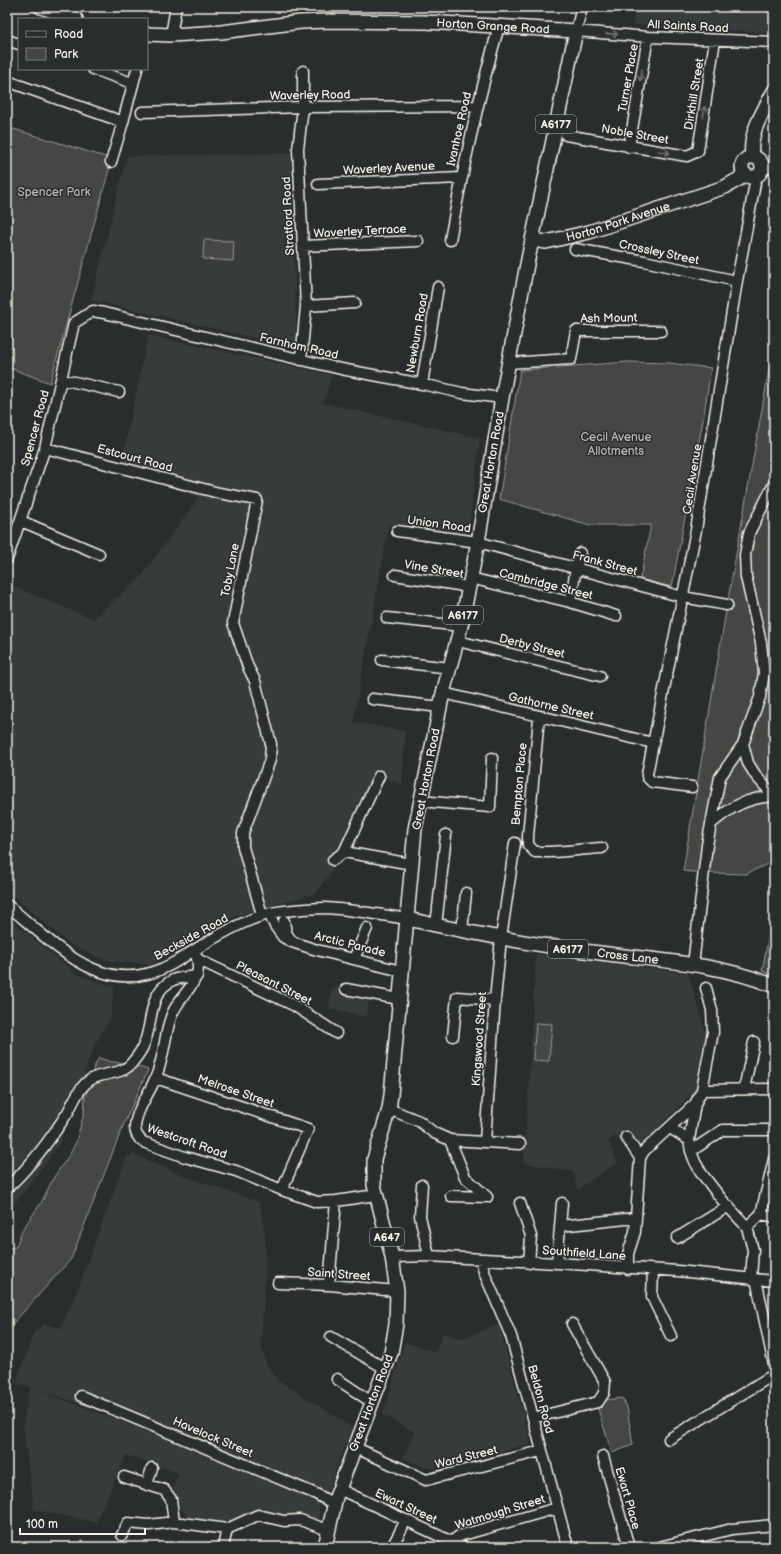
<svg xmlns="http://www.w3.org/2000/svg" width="781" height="1554" font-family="'Balsamiq Sans',sans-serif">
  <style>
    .built { fill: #373a3a; fill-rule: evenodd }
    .green { fill: #444645; stroke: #9c9c96 }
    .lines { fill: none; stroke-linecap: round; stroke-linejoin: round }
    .minor-casing { stroke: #f4f1e8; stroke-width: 13 }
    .major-casing { stroke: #f4f1e8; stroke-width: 16 }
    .minor { stroke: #2a2d2e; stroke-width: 10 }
    .major { stroke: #2a2d2e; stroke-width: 13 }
    .oneway { stroke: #71726f }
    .labels { text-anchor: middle; stroke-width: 3; stroke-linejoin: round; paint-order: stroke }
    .shield { fill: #2a2d2e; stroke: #b7b6b0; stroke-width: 1 }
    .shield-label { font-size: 11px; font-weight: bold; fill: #f4f1e8 }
    .street-label { font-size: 12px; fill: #f4f1e8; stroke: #2a2d2e }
    .park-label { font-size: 12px; fill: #b6b5af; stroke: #2a2d2e }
  </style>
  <rect width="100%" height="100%" fill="#2a2d2e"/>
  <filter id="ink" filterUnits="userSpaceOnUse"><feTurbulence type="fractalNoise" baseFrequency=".025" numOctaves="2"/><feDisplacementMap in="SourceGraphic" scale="8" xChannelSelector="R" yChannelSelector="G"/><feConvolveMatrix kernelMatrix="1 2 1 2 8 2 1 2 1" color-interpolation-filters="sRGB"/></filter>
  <g filter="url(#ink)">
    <path class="built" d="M 638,7 L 774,7 L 774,31 L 773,33 L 631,25 Z
      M 292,153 L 292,193 L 297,348 L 91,300 L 127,156 Z
      M 148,335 L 332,375 L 323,403 L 480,438 L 468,536 L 389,524 L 353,722 L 405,731 L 402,785 L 383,777 L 348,849 L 316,893 L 233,917 L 152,965 L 104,960 L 71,945 L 7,891 L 7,584 L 93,619 L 140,578 L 199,497 L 120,471 Z
      M 7,916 L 76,974 L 114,987 L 111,1016 L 94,1046 L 60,1143 L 10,1210 L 7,1212 Z
      M 536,954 L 688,973 L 706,1033 L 696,1089 L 640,1148 L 625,1130 L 608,1141 L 618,1164 L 605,1170 L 577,1190 L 574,1172 L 524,1163 Z
      M 333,987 L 369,996 L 367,1017 L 328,1008 Z
      M 133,1154 L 182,1175 L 259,1202 L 265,1233 L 265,1277 L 261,1346 L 267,1365 L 279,1381 L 340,1419 L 353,1429 L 340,1457 L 324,1505 L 320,1503 L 318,1521 L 256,1510 L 229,1524 L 193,1529 L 172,1490 L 178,1473 L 126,1455 L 96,1522 L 34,1510 L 23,1425 L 30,1387 L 16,1383 L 34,1332 L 44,1324 L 61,1328 L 75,1297 L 126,1158 ZM 37,1390 L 70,1400 L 182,1444 Z
      M 499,1324 L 531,1444 L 429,1469 L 403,1458 L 414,1432 L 383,1415 L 405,1342 L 435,1352 L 443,1333 L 462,1339 Z"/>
    <path class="green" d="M 7,127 L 112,159 L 50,383 L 7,367 Z
      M 204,240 L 234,241 L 233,261 L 203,259 Z
      M 774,342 L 774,861 L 746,874 L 704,873 L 683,871 L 727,605 Z
      M 628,362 L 669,363 L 711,368 L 703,420 L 672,587 L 640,579 L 651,525 L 590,525 L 499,499 L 520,370 Z
      M 774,907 L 774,976 L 762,971 Z
      M 536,1023 L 552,1024 L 549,1061 L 533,1060 Z
      M 99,1058 L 112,1062 L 126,1063 L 148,1070 L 123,1126 L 71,1259 L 7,1330 L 7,1248 L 16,1247 L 22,1230 L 41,1203 L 54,1177 L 70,1154 L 76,1142 L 84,1113 L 85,1096 L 90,1086 L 94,1067 Z
      M 622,1398 L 627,1407 L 633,1445 L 612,1453 L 597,1406 L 606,1400 Z"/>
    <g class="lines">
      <defs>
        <path id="minor" d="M 582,7 L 576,31 L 648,37 L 774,42
          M 171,35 L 176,7
          M 7,40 L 19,44
          M 93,69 L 132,83
          M 7,81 L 123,122
          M 142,112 L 303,107 L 478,106
          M 566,135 L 687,156 L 698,151 L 715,40
          M 629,147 L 648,37
          M 111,162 L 123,122 L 137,69
          M 762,168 L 774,168
          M 318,184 L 461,178
          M 450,240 C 463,167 479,96 499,26
          M 303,246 L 418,241
          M 575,249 L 644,261 L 737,281
          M 306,306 L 355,303
          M 301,360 L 306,306 L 298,149 L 303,107 L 303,71
          M 509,363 L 571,359 L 576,331 L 661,331
          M 61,379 L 119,392
          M 422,384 L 438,287
          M 45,448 L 219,493 L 257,500 L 233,623 L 248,667 L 255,681 L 271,744 L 270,760 L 243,833 L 243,847 L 262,915
          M 21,521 L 99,554
          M 397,531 L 478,542 L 683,597 L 727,605
          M 7,559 L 45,448 L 74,323 L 93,311 L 104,313 L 341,369 L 422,384 L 462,393 L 502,398
          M 395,575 L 458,585 L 468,588
          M 470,578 L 570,602 L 616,616
          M 570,602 L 576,569 L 580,553
          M 387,618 L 461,626
          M 458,641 L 600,676
          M 382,660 L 450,668
          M 443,693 L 653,743
          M 372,699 L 440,707
          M 539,717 L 528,836 L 528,845 L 535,852 C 558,853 580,849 602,848
          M 743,744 L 748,763 L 756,776 L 773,795
          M 692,787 L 652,782 L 647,777 L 647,774 L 696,530 L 737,281 L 755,183
          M 420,801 L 490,807 L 492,758
          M 712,823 C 732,806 747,798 774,796
          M 344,852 L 379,776
          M 333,860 L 344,852 L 412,864
          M 7,905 C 55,944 103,1001 170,965 C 178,961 186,955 193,951 C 215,937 237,924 261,916 C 271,912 283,911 294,910 C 304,909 314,908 324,908 C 352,909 380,915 408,919
          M 269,914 L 275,926 L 283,937 L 292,942 L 317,950 L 401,971
          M 284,921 L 286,933 L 291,940
          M 436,926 L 446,835
          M 462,931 L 466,893
          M 194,950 C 209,981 179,992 171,1017 C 164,1037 164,1060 155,1079 C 149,1094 136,1110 135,1127 C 135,1134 138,1138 143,1142 L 185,1157 L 236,1171 L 282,1190 L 317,1202 L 336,1201 L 376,1195
          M 354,959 L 367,928
          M 199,960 L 295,1006 L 336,1033
          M 693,965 L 707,845 L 720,777 L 743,744 L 760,697 L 764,673 L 761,643 L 746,577 L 745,555 L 749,533 L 774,484
          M 706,988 L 712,1010 L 713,1032 L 702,1090 L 695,1104 L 689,1140 L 691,1151 L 695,1162 L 702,1174 L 723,1201 L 747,1227 L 753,1250 L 751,1279
          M 346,989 L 399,999
          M 453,1036 L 457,997 L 495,1000
          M 156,1078 L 308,1129 L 282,1190
          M 744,1089 L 754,1042
          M 702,1090 L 774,1089
          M 389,1109 L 419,1121 L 434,1133 L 450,1140 L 465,1177 L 487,1197
          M 670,1128 L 689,1140
          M 626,1137 L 640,1158
          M 450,1140 L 520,1144
          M 485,1142 L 495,1000 L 501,938 L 515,843
          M 691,1151 L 723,1130 L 774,1130
          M 422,1185 L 420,1216 L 429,1256
          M 7,1188 C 29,1168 52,1137 68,1112 C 73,1103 77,1092 85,1084 C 97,1071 119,1077 131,1064 C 136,1058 142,1051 144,1044 C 154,1021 147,993 173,980 C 180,977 190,977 197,976
          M 451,1196 L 487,1197
          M 520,1203 L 531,1236 L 529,1263
          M 761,1214 L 774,1217
          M 560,1226 L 635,1218
          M 747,1227 L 761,1214 L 774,1159
          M 677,1238 L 729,1206
          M 392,1257 L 429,1256 L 557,1263 L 678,1271 L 774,1281
          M 481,1260 L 484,1272 L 511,1336 L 568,1547
          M 557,1263 L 562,1203
          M 628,1269 L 628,1254 L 635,1232 L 640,1158 L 644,1151 L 695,1104
          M 653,1270 L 652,1297 L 671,1336
          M 756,1279 L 774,1365
          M 278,1283 L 329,1285 L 397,1291
          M 329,1285 L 336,1201
          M 331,1337 L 386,1369
          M 337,1379 L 373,1403
          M 81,1396 L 316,1494 L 334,1504
          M 533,1418 L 598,1402 L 604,1393 L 605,1382 L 572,1324
          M 669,1439 L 768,1378 L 774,1377
          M 354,1447 L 426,1480 L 541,1451
          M 603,1456 L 629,1547
          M 124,1477 L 164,1490 L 171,1499 L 174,1522
          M 147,1485 L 152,1468
          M 339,1489 L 463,1547
          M 122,1535 L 128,1523 L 149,1525 L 174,1522 L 227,1529
          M 451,1542 L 459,1536 L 557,1508
          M 223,1547 L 227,1529 L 258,1515 L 284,1521 L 300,1520 L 328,1530
          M 392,1547 L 406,1520
          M 659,1547 L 732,1529 L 774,1525"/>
        <g id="major">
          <path d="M 41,7 L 76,19"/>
          <path id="s1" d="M 147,34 L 171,35 L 221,32 L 301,22 L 327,21 L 426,22 L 576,31 L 527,264 L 502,398 L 478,542 L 461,626 L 443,693 L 415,829 L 391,1095 L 389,1109 L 374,1159 L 374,1185 L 392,1257 L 397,1291 L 396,1324 L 391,1353 L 336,1497 L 325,1547"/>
          <path d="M 752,156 C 749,132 763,112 774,91"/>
          <circle cx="752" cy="167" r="10"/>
          <path id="s2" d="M 532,240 L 546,242 L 589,232 L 725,187 L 746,175"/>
          <path id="s3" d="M 408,919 C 474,934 541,946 608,954 C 664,961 721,964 774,986"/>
        </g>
      </defs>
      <use href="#minor" class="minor-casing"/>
      <use href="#major" class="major-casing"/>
      <use href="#minor" class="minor"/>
      <use href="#major" class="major"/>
    </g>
    <defs><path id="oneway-shaft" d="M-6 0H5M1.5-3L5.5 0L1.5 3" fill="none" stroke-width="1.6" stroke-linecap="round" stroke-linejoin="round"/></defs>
    <g class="oneway">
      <use href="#oneway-shaft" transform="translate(612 34) rotate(4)"/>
      <use href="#oneway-shaft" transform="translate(641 75) rotate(100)"/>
      <use href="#oneway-shaft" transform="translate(704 112) rotate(-81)"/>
      <use href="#oneway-shaft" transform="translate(664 152) rotate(9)"/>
    </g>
  </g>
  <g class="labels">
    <g class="shield">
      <rect x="536" y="115" width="40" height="18" rx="3"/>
      <rect x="443" y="606" width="40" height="18" rx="3"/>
      <rect x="548" y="940" width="40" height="18" rx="3"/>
      <rect x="370" y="1228" width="34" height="18" rx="3"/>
    </g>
    <g class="shield-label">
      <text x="556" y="128">A6177</text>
      <text x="463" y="619">A6177</text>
      <text x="568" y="953">A6177</text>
      <text x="387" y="1241">A647</text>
    </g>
    <g class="street-label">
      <text dy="4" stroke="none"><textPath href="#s1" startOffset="347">Horton Grange Road</textPath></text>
      <text transform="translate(688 26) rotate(3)" y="4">All Saints Road</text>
      <text transform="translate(628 78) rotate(-80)" y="4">Turner Place</text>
      <text transform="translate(694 94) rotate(-81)" y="4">Dirkhill Street</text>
      <text transform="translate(310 95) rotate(-1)" y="4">Waverley Road</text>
      <text transform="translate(459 129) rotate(-77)" y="4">Ivanhoe Road</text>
      <text transform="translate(635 134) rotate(10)" y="4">Noble Street</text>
      <text transform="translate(389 168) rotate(-3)" y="4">Waverley Avenue</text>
      <text transform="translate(288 216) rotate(-93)" y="4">Stratford Road</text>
      <text dy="4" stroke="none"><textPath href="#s2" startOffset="89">Horton Park Avenue</textPath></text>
      <text transform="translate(360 231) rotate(-3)" y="4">Waverley Terrace</text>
      <text transform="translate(659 252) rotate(12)" y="4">Crossley Street</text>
      <text transform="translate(609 318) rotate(-1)" y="4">Ash Mount</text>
      <text transform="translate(417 333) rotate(-80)" y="4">Newburn Road</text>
      <text transform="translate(299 346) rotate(13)" y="4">Farnham Road</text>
      <text transform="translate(35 428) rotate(-75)" y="4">Spencer Road</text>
      <text transform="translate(135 458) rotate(15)" y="4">Estcourt Road</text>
      <text transform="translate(491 462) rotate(-80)" y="4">Great Horton Road</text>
      <text transform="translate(692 479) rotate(-81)" y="4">Cecil Avenue</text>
      <text transform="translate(439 524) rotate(8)" y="4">Union Road</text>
      <text transform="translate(605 563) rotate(15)" y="4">Frank Street</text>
      <text transform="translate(434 569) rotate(10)" y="4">Vine Street</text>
      <text transform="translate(230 570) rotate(-79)" y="4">Toby Lane</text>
      <text transform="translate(546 584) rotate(14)" y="4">Cambridge Street</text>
      <text transform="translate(532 646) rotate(14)" y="4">Derby Street</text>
      <text transform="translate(551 706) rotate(13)" y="4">Gathorne Street</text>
      <text transform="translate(426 779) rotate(-79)" y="4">Great Horton Road</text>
      <text transform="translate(519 784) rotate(-85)" y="4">Bempton Place</text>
      <text transform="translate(191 937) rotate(-29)" y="4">Beckside Road</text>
      <text transform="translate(350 944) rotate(14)" y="4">Arctic Parade</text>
      <text dy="4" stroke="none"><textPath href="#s3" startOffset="223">Cross Lane</textPath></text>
      <text transform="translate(274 983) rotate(27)" y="4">Pleasant Street</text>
      <text transform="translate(479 1039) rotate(-86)" y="4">Kingswood Street</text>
      <text transform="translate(236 1091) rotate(19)" y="4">Melrose Street</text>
      <text transform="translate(187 1141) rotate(19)" y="4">Westcroft Road</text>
      <text transform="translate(584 1253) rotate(4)" y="4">Southfield Lane</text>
      <text transform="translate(339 1274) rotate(4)" y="4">Saint Street</text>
      <text transform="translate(541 1399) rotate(75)" y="4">Beldon Road</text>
      <text transform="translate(371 1403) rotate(-69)" y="4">Great Horton Road</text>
      <text transform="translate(213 1437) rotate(23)" y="4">Havelock Street</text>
      <text transform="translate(466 1457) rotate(-14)" y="4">Ward Street</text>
      <text transform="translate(628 1498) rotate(74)" y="4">Ewart Place</text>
      <text transform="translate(406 1506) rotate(25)" y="4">Ewart Street</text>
      <text transform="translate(500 1512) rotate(-17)" y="4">Watmough Street</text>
    </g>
    <g class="park-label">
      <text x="54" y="196">Spencer Park</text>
      <text x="616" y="441">Cecil Avenue<tspan x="616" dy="14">Allotments</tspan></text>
    </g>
  </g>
  <rect width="781" height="1554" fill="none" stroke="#2a2d2e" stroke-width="24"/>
  <rect x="12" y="12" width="757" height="1530" fill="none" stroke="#f4f1e8" stroke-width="1.5" filter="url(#ink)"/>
  <rect x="18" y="18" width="130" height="52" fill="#2a2d2e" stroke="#7b7b78"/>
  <rect x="26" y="31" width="20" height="6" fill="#2a2d2e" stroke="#7b7b78"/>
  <text x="54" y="38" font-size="12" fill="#f4f1e8">Road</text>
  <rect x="26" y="48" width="20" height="12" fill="#444645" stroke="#7b7b78"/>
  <text x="54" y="58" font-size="12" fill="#f4f1e8">Park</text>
  <path d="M20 1528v6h125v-6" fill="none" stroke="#f4f1e8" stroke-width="2"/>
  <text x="26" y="1528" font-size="12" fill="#f4f1e8" stroke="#2a2d2e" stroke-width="3" paint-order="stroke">100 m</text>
</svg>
